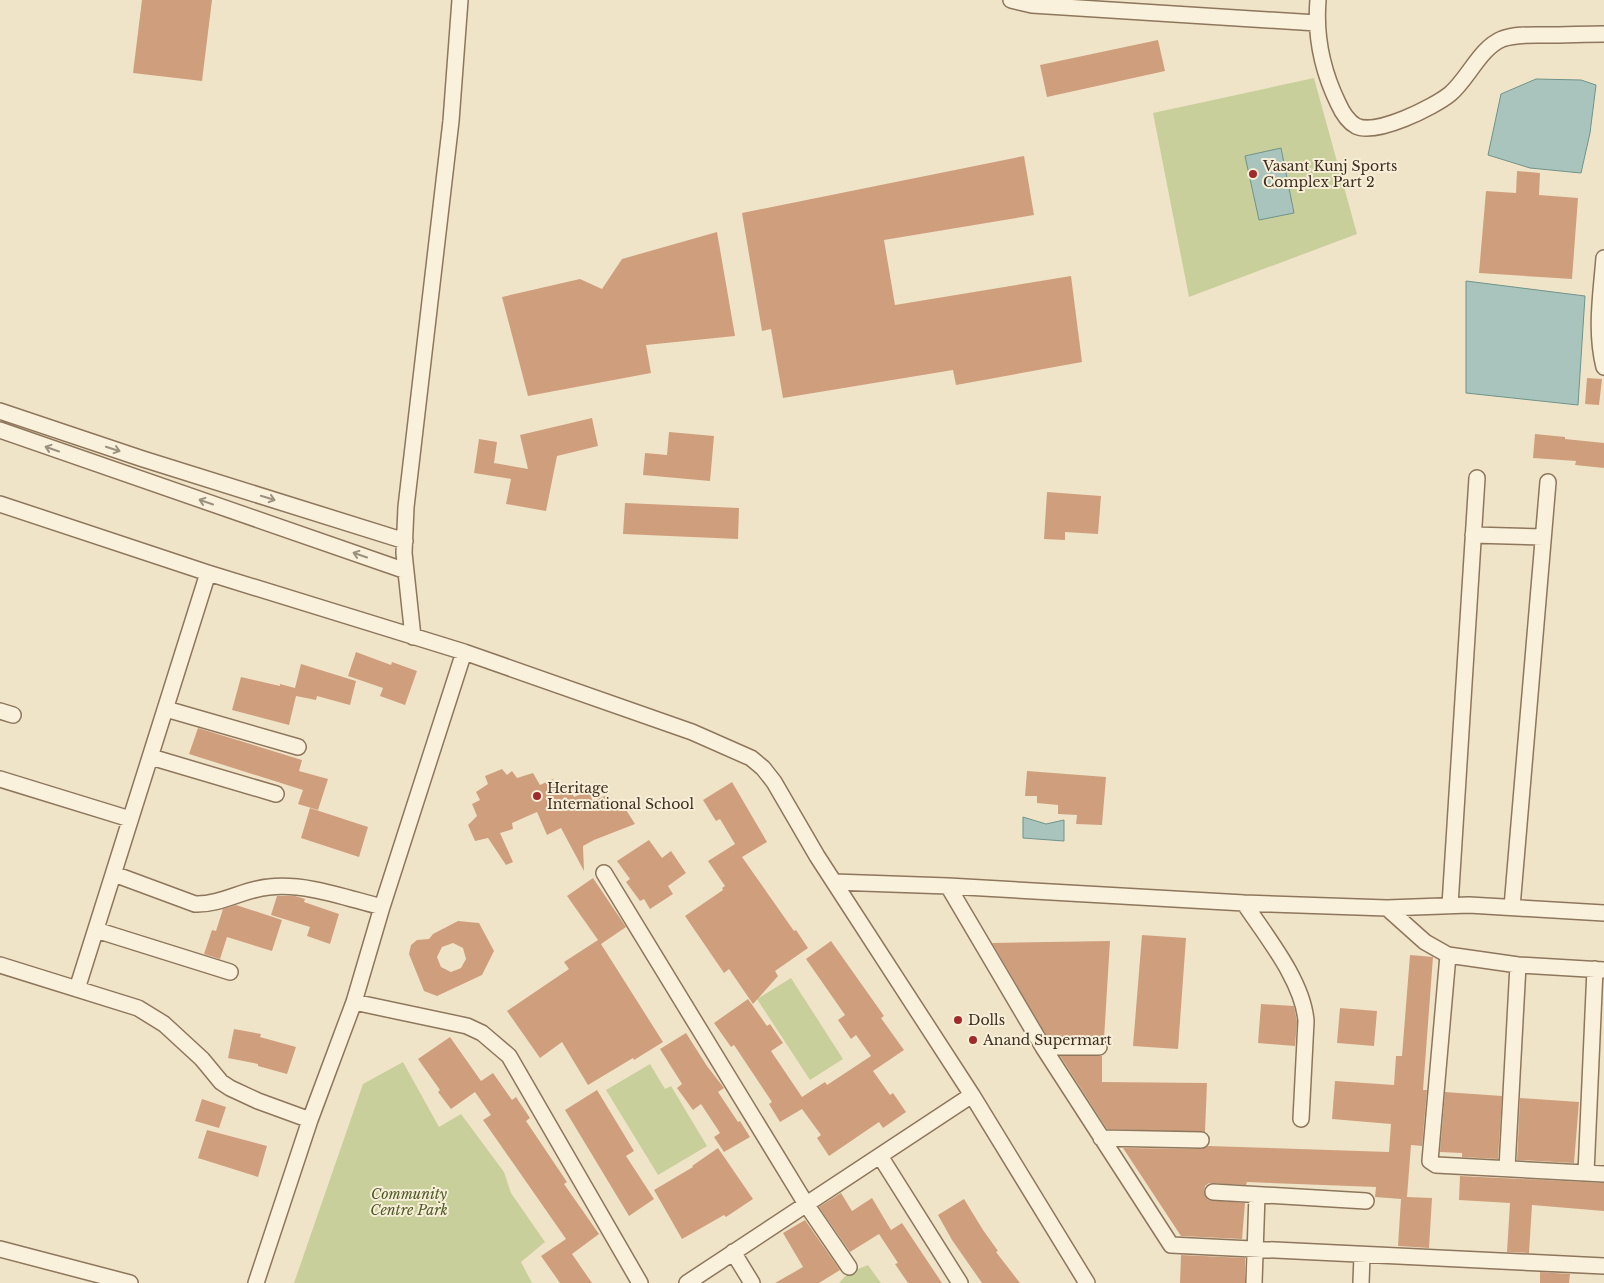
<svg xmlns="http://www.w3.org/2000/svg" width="1604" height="1283" font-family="'Libre Baskerville',serif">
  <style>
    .green { fill: #c9cf9b }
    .water { fill: #a9c4bc; stroke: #6f938a }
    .building { fill: #cf9f7d; fill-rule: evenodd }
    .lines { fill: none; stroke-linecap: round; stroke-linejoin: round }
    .street-casing { stroke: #8d765c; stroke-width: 18 }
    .street { stroke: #faf1dc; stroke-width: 15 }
    .oneway { stroke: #9c907e }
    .poi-dot { fill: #9e2a2b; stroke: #f7eed8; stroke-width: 2 }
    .labels { text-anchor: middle; stroke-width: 4; stroke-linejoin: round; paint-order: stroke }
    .poi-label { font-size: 14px; fill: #3d2e20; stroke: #f7eed8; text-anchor: start }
    .park-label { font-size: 14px; font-style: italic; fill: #4d5a26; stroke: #f7eed8 }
  </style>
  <rect width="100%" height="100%" fill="#f0e4c8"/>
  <path class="green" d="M 1314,78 L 1357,234 L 1189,297 L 1153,113 Z
    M 791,978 L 843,1059 L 810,1080 L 757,999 Z
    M 403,1062 L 439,1127 L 461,1114 L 504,1172 L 511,1193 L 545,1242 L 521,1262 L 532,1283 L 294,1283 L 363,1084 Z
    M 650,1064 L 665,1089 L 671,1086 L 707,1146 L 658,1175 L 606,1090 Z
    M 868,1265 L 881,1283 L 839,1283 L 848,1273 Z"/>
  <path class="water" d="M 1536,79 L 1581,80 L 1596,85 L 1590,133 L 1581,173 L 1530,168 L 1488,155 L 1501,94 Z
    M 1281,148 L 1294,213 L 1259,220 L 1245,156 Z
    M 1466,281 L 1585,296 L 1578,405 L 1466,393 Z
    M 1023,817 L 1046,824 L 1064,820 L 1064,841 L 1023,838 Z"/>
  <path class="building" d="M 142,0 L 212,0 L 202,81 L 133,73 Z
    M 1158,40 L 1165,71 L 1047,97 L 1040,65 Z
    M 1024,156 L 1034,215 L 884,240 L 895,305 L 1071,276 L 1082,362 L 956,385 L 953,370 L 783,398 L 771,329 L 762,331 L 742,213 Z
    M 1517,171 L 1540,173 L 1539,195 L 1578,198 L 1572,279 L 1479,273 L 1486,191 L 1516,193 Z
    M 717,232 L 735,336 L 646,345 L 651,373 L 528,396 L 502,297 L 580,279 L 602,289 L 622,259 Z
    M 1587,378 L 1602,379 L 1599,405 L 1585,404 Z
    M 592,418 L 598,446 L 557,456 L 546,511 L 506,504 L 511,479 L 474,473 L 479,439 L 497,442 L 494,463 L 528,469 L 520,435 Z
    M 669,432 L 714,436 L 710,481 L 643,475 L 645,453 L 667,455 Z
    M 1535,434 L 1565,437 L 1565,439 L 1604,443 L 1604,468 L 1575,465 L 1576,461 L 1533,458 Z
    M 1047,492 L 1101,496 L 1098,534 L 1065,532 L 1065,540 L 1044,539 Z
    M 625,503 L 739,508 L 738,539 L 623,534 Z
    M 356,652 L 391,665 L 392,662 L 417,671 L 405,705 L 380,696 L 383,688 L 348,676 Z
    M 301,664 L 356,681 L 350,705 L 317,696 L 316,700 L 296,696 L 289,725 L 232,710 L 241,677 L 280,686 L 280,684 L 295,688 Z
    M 198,728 L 302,760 L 299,771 L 328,779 L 318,810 L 298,804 L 303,790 L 189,754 Z
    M 502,769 L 507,775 L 512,771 L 517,778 L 533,773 L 540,785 L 553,779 L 558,787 L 568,784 L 574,797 L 590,790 L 592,800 L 605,796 L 612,807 L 621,802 L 635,824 L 594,840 L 583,846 L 584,871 L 561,828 L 547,835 L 537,812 L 512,823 L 513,829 L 500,833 L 513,862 L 506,865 L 488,838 L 475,841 L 468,825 L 477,816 L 472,804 L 480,800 L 476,792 L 488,784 L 485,776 Z
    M 1027,771 L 1106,777 L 1102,825 L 1076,824 L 1077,815 L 1058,814 L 1058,805 L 1037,803 L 1037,796 L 1025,796 Z
    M 732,782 L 767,842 L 742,857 L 794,931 L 796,930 L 808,948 L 775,971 L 778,976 L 753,1004 L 729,969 L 724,973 L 685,916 L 723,890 L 722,888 L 725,886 L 708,861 L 735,844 L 720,819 L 716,821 L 703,800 Z
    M 310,808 L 368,827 L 359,857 L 301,838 Z
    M 649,840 L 662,858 L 671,851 L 686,873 L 668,886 L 673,894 L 650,909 L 644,899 L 640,901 L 626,882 L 630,879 L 617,861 Z
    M 593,878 L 626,927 L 601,944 L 663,1042 L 634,1060 L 633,1058 L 588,1085 L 562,1042 L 540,1058 L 507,1011 L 569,969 L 564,962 L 598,940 L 567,896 Z
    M 277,896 L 295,896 L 305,899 L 304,902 L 339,914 L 330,944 L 307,936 L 310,927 L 271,915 Z
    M 236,905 L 282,920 L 272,951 L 227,937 L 220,959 L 204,954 L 212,930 L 216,931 L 223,909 Z
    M 458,921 L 479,923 L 494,951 L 482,975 L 437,996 L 424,991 L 409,954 L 411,945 L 417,940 L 429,939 L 433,934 ZM 453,943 L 463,948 L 466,959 L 461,968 L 451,972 L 441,967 L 437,957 L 442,947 Z
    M 1142,935 L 1186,938 L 1178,1049 L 1133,1046 Z
    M 831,941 L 884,1016 L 881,1018 L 904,1050 L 873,1071 L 890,1095 L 893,1093 L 906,1112 L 883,1128 L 879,1122 L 829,1156 L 817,1138 L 821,1135 L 802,1109 L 780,1122 L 769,1104 L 772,1102 L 734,1045 L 731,1047 L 714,1023 L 748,999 L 767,1026 L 770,1024 L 783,1043 L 771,1051 L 802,1097 L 825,1082 L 827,1085 L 871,1056 L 856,1035 L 851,1039 L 838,1020 L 845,1015 L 806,959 Z
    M 1110,941 L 1104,1039 L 1099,1038 L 1048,1038 L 992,943 Z
    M 1410,955 L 1433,957 L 1423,1090 L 1427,1090 L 1422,1146 L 1411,1145 L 1407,1197 L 1432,1198 L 1429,1248 L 1398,1246 L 1401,1199 L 1375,1197 L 1376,1187 L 1247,1182 L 1246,1185 L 1209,1183 L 1205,1186 L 1204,1192 L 1208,1200 L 1245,1203 L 1242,1239 L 1181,1236 L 1123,1148 L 1201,1149 L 1208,1146 L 1389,1152 L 1391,1124 L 1332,1119 L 1335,1081 L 1394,1085 L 1396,1056 L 1402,1056 Z
    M 1261,1004 L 1294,1006 L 1297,1022 L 1295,1046 L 1258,1043 Z
    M 1340,1008 L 1377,1011 L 1374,1046 L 1337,1043 Z
    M 234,1029 L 261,1034 L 260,1037 L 296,1047 L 287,1074 L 258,1066 L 258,1064 L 228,1058 Z
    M 686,1033 L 707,1066 L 724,1088 L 718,1092 L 738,1122 L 740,1121 L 750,1137 L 724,1152 L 714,1137 L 720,1133 L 701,1104 L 693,1110 L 677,1088 L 682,1084 L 660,1049 Z
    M 450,1037 L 481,1081 L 493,1073 L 512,1100 L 516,1097 L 530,1118 L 526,1121 L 567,1182 L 564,1184 L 599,1234 L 572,1254 L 592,1283 L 560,1283 L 541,1256 L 566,1239 L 483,1120 L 491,1115 L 475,1092 L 451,1109 L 438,1092 L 440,1090 L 418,1059 Z
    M 1060,1056 L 1102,1056 L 1102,1082 L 1207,1083 L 1205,1132 L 1107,1129 Z
    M 597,1090 L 634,1151 L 626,1156 L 654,1199 L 629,1216 L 565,1110 Z
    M 1445,1092 L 1502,1096 L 1498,1159 L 1462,1157 L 1462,1153 L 1440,1152 Z
    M 1520,1098 L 1579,1102 L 1574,1163 L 1517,1160 Z
    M 202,1099 L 226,1107 L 219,1128 L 195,1121 Z
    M 207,1130 L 267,1146 L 258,1177 L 198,1158 Z
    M 718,1148 L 753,1199 L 726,1217 L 724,1215 L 682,1239 L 654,1190 L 693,1167 L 692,1166 Z
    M 1460,1176 L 1604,1183 L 1604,1211 L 1532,1205 L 1529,1253 L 1507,1252 L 1510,1203 L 1459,1200 Z
    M 841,1193 L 852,1211 L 872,1198 L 891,1230 L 902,1223 L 942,1283 L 908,1283 L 895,1264 L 898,1263 L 879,1234 L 850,1252 L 819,1207 Z
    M 964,1199 L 983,1230 L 998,1251 L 996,1252 L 1020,1283 L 982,1283 L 952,1240 L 938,1215 Z
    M 805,1220 L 840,1270 L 819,1283 L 775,1283 L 803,1267 L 783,1233 Z
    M 1181,1255 L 1245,1258 L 1245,1283 L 1180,1283 Z
    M 1540,1272 L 1570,1274 L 1569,1283 L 1540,1283 Z"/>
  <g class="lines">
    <defs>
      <path id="street" d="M 1011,0 L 1032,5 L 1317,23
        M 1318,0 C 1315,36 1322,70 1338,103 C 1342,112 1347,121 1356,126 C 1376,136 1434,107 1450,94 C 1468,79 1480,48 1502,39 C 1516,34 1532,35 1547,35 C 1566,35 1585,34 1604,34
        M 1604,258 C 1601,295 1595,331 1604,367
        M 0,411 L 143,459 L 405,541
        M 0,430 L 406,571
        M 0,504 L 208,573 L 464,652 L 692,732 L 751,758 L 763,768 L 774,782 L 817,856 L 972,1095 L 1087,1283
        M 1473,535 L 1543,537
        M 413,637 L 404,553 L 406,507 L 451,121 L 460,0
        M 166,709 L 298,747
        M 0,711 L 13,715
        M 151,757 L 276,794
        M 0,779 L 130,819
        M 604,873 L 806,1204 L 849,1267
        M 114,874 L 195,904 C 221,905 244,889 269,887 C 307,883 346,898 382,907
        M 834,882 L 948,886 L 1244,903 L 1387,908 L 1469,905 L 1604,913
        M 948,886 L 1043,1047 L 1171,1245 L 1604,1266
        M 1244,903 C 1266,936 1303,981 1306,1021 L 1301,1119
        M 1450,905 L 1477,478
        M 1512,907 L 1548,482
        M 1387,908 L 1425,942 L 1448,955 L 1518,965 L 1604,970
        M 96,930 L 230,972
        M 1448,955 L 1430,1161 L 1436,1165 L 1604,1174
        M 0,965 L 138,1008 L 164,1024 L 202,1059 L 221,1082 L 230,1088 L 258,1101 L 310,1120
        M 77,989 L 208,573
        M 354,1002 L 467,1026 L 482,1033 L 509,1056 L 640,1283
        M 1043,1047 L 1099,1047
        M 1101,1138 L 1201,1140
        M 880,1156 L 960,1283
        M 1507,1168 L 1518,965
        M 1586,1173 L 1595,969
        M 1213,1192 L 1366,1201
        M 0,1249 L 130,1283
        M 733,1252 L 752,1283
        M 256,1283 L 310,1120 L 354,1002 L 382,907 L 464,652
        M 687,1283 L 972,1095
        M 1254,1283 L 1257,1195
        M 1361,1283 L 1362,1255"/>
    </defs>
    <use href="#street" class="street-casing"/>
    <use href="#street" class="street"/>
  </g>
  <defs><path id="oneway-shaft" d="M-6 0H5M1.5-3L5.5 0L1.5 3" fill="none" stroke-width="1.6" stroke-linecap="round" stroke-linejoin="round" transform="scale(1.25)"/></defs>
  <g class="oneway">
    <use href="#oneway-shaft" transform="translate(52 449) rotate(-161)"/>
    <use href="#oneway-shaft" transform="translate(113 449) rotate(18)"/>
    <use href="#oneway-shaft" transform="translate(268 498) rotate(17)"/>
    <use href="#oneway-shaft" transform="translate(206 502) rotate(-161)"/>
    <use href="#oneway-shaft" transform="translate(360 555) rotate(-161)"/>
  </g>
  <g class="poi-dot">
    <circle cx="1253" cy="174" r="5"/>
    <circle cx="537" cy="796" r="5"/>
    <circle cx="958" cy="1020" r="5"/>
    <circle cx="973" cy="1040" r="5"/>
  </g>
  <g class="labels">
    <g class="poi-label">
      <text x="1263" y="171">Vasant Kunj Sports<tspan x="1263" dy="16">Complex Part 2</tspan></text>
      <text x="547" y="793">Heritage<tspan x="547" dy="16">International School</tspan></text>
      <text x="968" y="1025">Dolls</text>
      <text x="983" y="1045">Anand Supermart</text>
    </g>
    <g class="park-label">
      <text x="409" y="1199">Community<tspan x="409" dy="16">Centre Park</tspan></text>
    </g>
  </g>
</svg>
